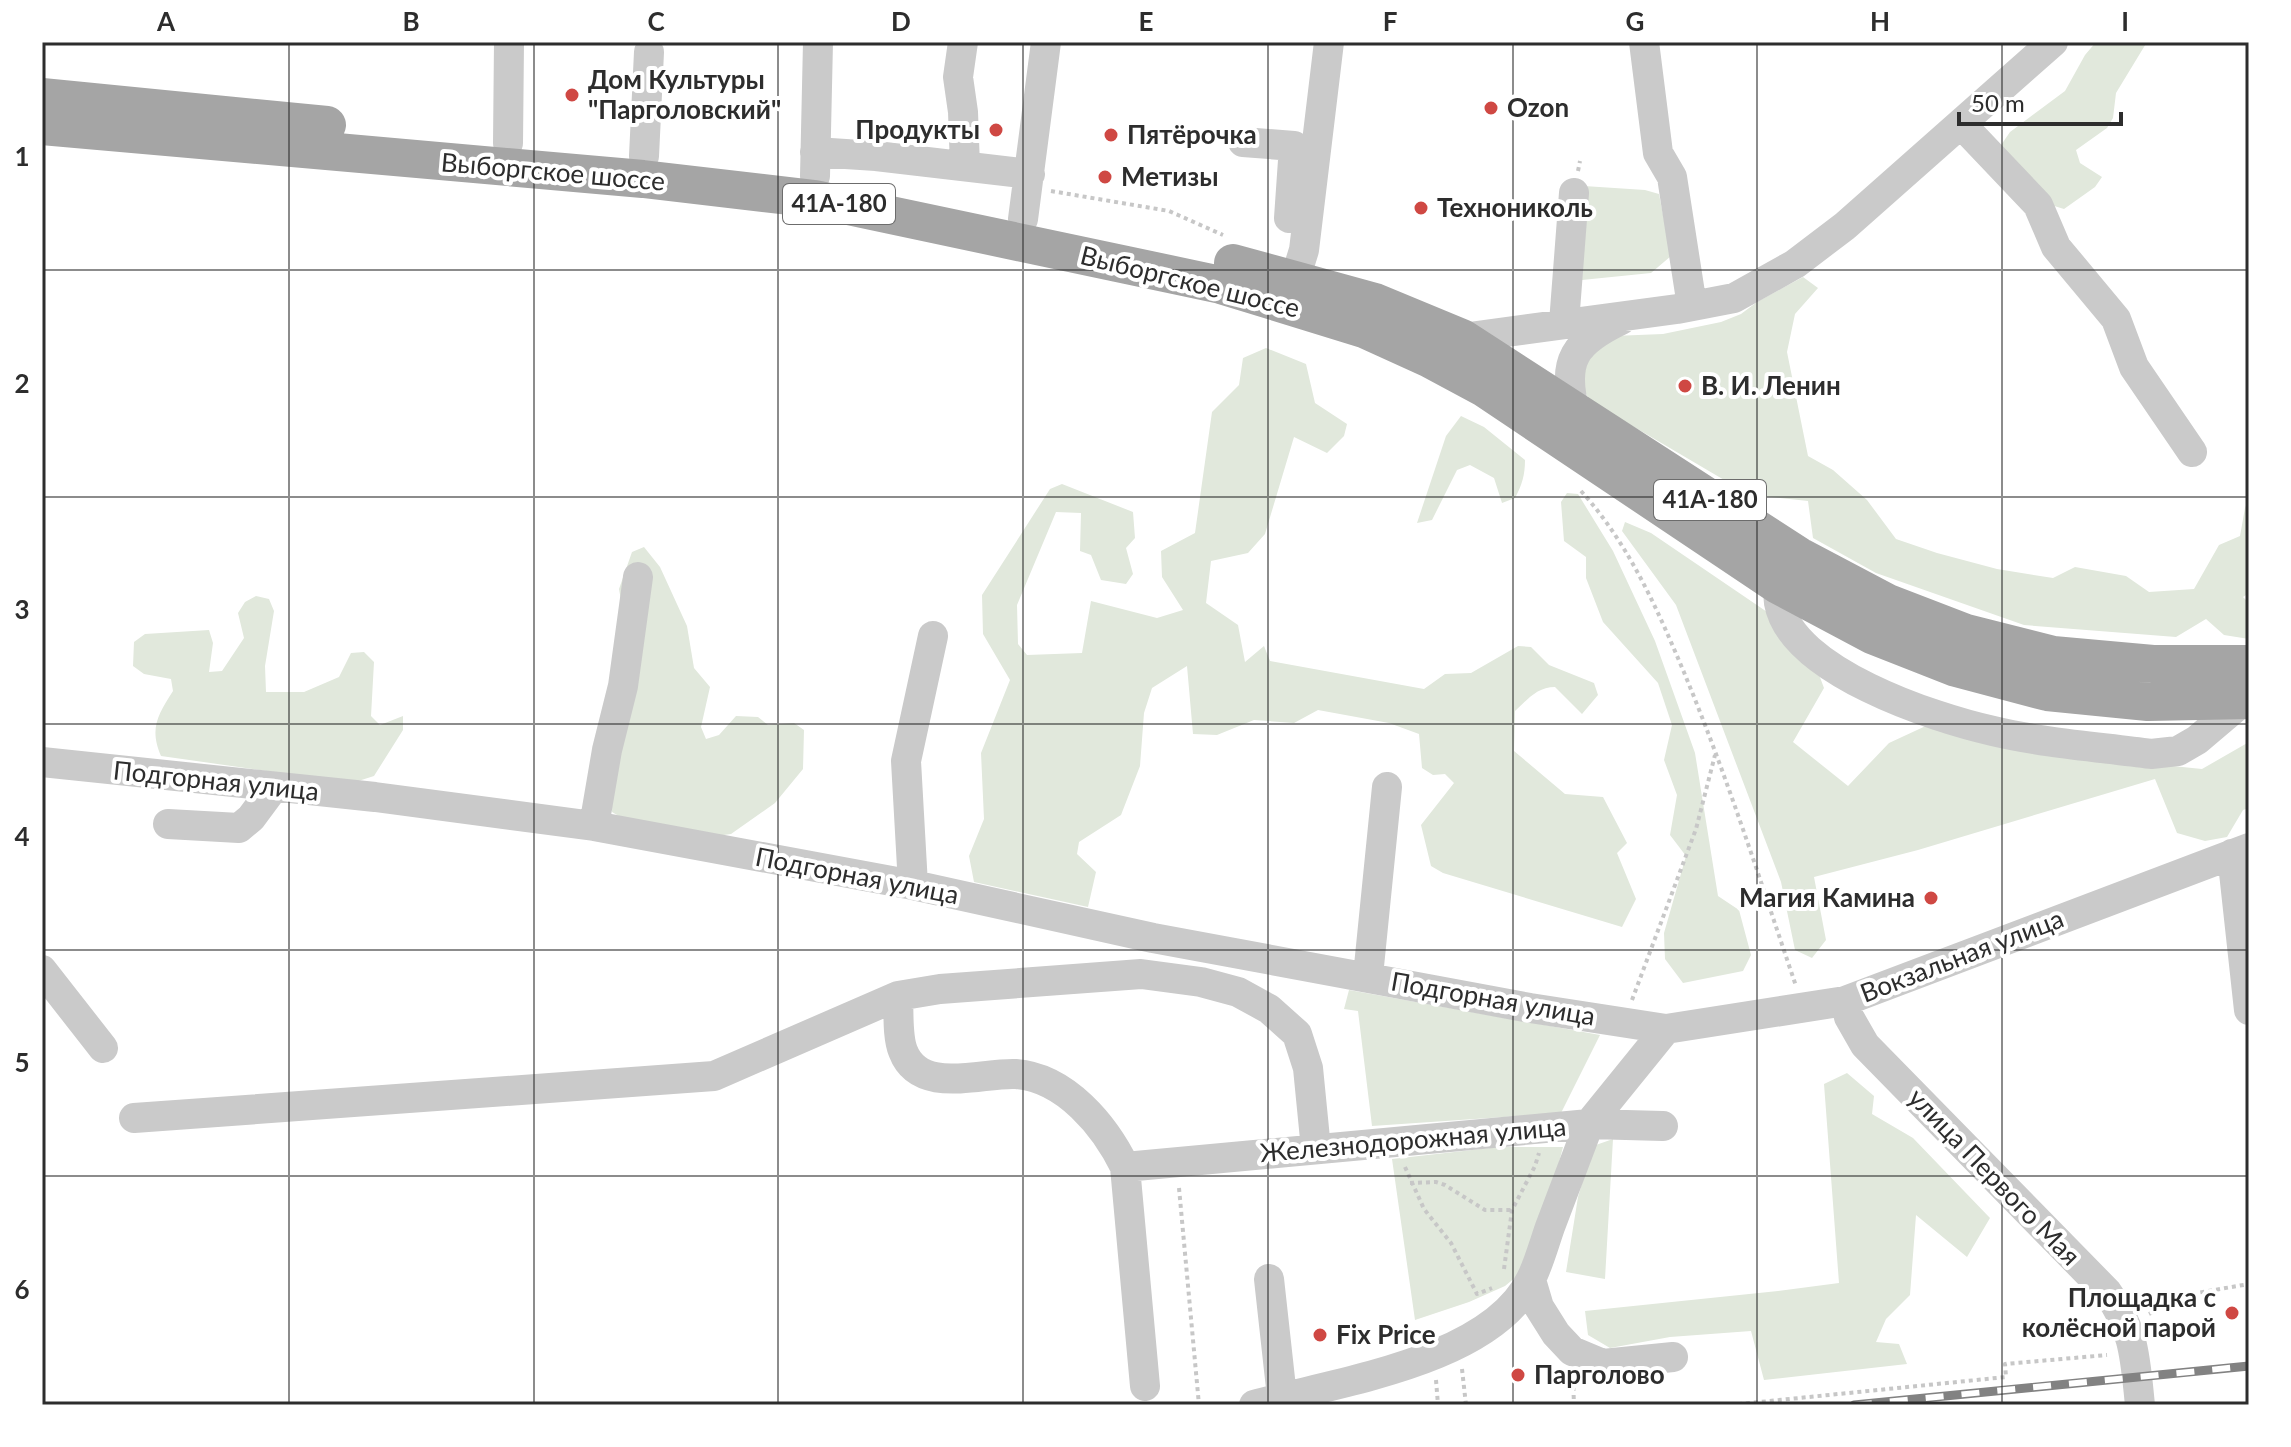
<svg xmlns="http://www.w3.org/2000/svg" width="2291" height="1447" font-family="Lato,sans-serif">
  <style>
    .green { fill: #e1e8dc }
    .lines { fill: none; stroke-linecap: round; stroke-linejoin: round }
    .path { stroke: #c7c7c7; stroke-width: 4; stroke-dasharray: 4 4; stroke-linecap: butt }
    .minor { stroke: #cacaca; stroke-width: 30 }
    .major { stroke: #a5a5a5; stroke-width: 38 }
    .rail-casing { stroke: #828282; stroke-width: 9 }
    .rail { stroke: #fff; stroke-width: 6; stroke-dasharray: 18; stroke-linecap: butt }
    .grid { fill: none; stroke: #2d2d2d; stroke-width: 2; stroke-opacity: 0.55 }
    .poi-dot { fill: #cf4843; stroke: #fff; stroke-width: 3 }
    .labels { text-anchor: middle; stroke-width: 8; stroke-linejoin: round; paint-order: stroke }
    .shield { fill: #fff; stroke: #6c6c6c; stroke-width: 2 }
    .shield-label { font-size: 24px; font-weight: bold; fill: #2d2d2d }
    .poi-label { font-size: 26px; font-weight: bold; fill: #2d2d2d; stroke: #fff; text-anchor: start }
    .street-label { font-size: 26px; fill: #2d2d2d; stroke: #fff }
    .neatline { fill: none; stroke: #2d2d2d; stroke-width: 3 }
    .grid-label { font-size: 26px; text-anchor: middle; font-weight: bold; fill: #2d2d2d }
  </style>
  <rect width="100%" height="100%" fill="#fff"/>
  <path class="green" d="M 2096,42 L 2147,42 L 2116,93 L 2113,118 L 2107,128 L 2076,150 L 2080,163 L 2102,177 L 2095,187 L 2064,209 L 2051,205 L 1999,148 L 2010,132 L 2065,91 L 2085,55 Z
    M 1584,186 L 1645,190 L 1659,194 L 1671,256 L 1651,273 L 1582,280 Z
    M 1803,277 L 1818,288 L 1795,314 L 1787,352 L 1808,456 L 1833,470 L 1867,500 L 1896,539 L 1937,553 L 1997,569 L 2053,578 L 2075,567 L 2126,576 L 2149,592 L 2194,589 L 2219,545 L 2240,536 L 2245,508 L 2249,498 L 2249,593 L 2243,597 L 2249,603 L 2249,639 L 2224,635 L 2206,619 L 2176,637 L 2024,625 L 1876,573 L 1813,538 L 1808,501 L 1754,495 L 1731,484 L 1590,401 L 1579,381 L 1581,365 L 1613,336 L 1663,334 L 1721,322 L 1741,314 L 1757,302 Z
    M 1266,348 L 1306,364 L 1315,403 L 1347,424 L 1344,436 L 1327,453 L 1294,437 L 1265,534 L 1248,553 L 1211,561 L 1206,603 L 1238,625 L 1245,662 L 1264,646 L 1270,661 L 1424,689 L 1445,674 L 1471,673 L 1518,646 L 1531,647 L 1549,665 L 1594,683 L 1598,695 L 1582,714 L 1555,687 C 1537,687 1527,700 1515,711 L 1514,751 L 1565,794 L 1603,797 L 1627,843 L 1617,853 L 1636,899 L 1622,927 L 1443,873 L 1431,866 L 1421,825 L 1454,783 L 1445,774 L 1433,775 L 1422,768 L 1419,734 L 1389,723 L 1318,710 L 1294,723 L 1254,720 L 1217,735 L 1193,734 L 1187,666 L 1152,688 L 1144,713 L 1140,766 L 1121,815 L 1079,842 L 1077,854 L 1096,872 L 1088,907 L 974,882 L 969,856 L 984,819 L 981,753 L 1010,680 L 983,634 L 982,595 L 1050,489 L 1062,484 L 1133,512 L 1135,538 L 1126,548 L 1133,574 L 1126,584 L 1101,580 L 1091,555 L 1080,551 L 1081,513 L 1056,512 L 1017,605 L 1018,644 L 1027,655 L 1082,653 L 1091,601 L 1157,618 L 1183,610 L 1162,577 L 1161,551 L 1195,533 L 1212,412 L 1239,385 L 1243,358 Z
    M 1461,416 L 1484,427 L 1525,460 C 1525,475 1522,485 1515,498 L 1502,503 L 1494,478 L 1470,465 L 1457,470 L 1432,520 L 1417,523 L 1446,436 Z
    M 1567,493 L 1578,494 L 1613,551 L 1655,641 L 1695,753 L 1718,896 L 1739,910 L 1751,955 L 1743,971 L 1683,983 L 1665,959 L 1664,933 L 1686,856 L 1670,835 L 1677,795 L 1664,760 L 1672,725 L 1658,683 L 1603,622 L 1586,578 L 1586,557 L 1564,541 L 1561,502 Z
    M 1625,522 L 1651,533 L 1773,616 L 1818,672 L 1824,688 L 1793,742 L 1848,786 L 1889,743 L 1930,724 L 2143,763 L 2202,769 L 2249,742 L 2249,808 L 2243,810 L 2227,837 L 2205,841 L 2177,833 L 2155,779 L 1918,850 L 1814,877 L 1826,940 L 1812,958 L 1795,950 L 1781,882 L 1676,605 L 1622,531 Z
    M 644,547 L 660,567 L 687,626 L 694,668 L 710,687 L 701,727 L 706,739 L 719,735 L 736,716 L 758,717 L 768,725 L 794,723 L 804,730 L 803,769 L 775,803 L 731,834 L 702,838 L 639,828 L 612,812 L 601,732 L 635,679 L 619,589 L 632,552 Z
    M 256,596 L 269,599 L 274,611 L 265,666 L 266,692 L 304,692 L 339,677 L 351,653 L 364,652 L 374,662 L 371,716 L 380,725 L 403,716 L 403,730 L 374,776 L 352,783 L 161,756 C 149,728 158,715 173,691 L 171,679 L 144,674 L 133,666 L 134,642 L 145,634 L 209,630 L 213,643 L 209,672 L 222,671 L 244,638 L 238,613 L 245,602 Z
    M 1349,990 L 1600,1035 L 1561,1113 L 1372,1126 L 1358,1011 L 1344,1009 Z
    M 1847,1073 L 1874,1096 L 1872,1114 L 1913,1138 L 1990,1218 L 1967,1257 L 1916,1215 L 1910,1295 L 1886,1319 L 1876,1342 L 1899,1344 L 1907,1364 L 1764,1380 L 1751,1331 L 1670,1337 L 1610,1348 L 1588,1335 L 1585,1311 L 1778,1291 L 1839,1283 L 1824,1084 Z
    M 1613,1139 L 1605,1279 L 1566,1272 L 1578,1197 L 1593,1146 Z
    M 1499,1147 L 1563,1147 L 1547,1208 L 1522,1272 L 1505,1286 L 1469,1302 L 1415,1320 L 1392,1159 Z"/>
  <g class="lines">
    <path class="path" d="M 1578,171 L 1580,161
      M 1051,191 L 1169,211 L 1223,235
      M 1581,491 C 1628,543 1656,606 1683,670 C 1726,773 1760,880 1796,986
      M 1632,1000 L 1696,829 L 1715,755
      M 1405,1167 L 1424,1209 L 1451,1243 L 1477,1294 L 1492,1288
      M 1410,1183 L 1436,1182 L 1445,1185 L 1485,1210 L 1512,1210
      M 1179,1188 L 1199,1405
      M 1504,1269 L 1512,1210 L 1535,1166 L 1539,1153
      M 2149,1314 L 2191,1294 L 2249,1284
      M 1462,1369 L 1466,1405
      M 1573,1379 L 1574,1405
      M 1436,1380 L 1438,1405
      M 1730,1405 L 2006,1377 L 2005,1364 L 2107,1355"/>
    <path class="minor" d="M 963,42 L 958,77 L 963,112 L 965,166
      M 1644,42 L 1658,153 L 1672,177 L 1692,306
      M 1962,125 L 2038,205 L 2056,247 L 2116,319 L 2134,367 L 2192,452
      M 1243,142 L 1294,146 L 1289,218
      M 508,143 L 509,42
      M 815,152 L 876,156 L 1030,174
      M 644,156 L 649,52
      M 815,176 L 818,42
      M 1023,219 L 1046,42
      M 1295,279 L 1304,250 L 1329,42
      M 1564,323 L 1574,193
      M 1462,338 L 1677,309 L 1734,298 L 1795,264 L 1845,226 L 2053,42
      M 1575,412 C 1561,360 1575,342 1621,320
      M 1778,585 C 1779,591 1778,597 1779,603 C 1791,671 1934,718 1993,731 C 2044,743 2099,747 2151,754 L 2178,751 L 2197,740 L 2243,701
      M 42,762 L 375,797 L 594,826 L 913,885 L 1153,938 L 1530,1008 L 1666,1029 L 1845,1001 L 2249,848
      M 168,824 L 239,828 L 251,818 L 274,787
      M 594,826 L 607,750 L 623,686 L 638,577
      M 2232,854 L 2249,1010
      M 913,885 L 906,761 L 933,636
      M 42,970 L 103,1048
      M 1368,976 L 1387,787
      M 898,996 C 899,1012 897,1036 903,1051 C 920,1096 982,1072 1016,1074 C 1066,1078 1105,1126 1125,1167 L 1589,1124 L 1666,1029
      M 1845,1001 L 1849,1017 L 1865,1045 L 2107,1292 C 2135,1331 2135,1358 2140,1405
      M 134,1118 L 714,1076 L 898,996 L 940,989 L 1141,974 L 1201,982 L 1238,992 L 1269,1009 L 1297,1034 L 1308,1068 L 1316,1149
      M 1125,1167 L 1145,1386
      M 1269,1279 L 1282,1397
      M 1531,1280 L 1539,1307 L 1556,1334 L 1572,1351 L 1603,1364 L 1673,1357
      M 1254,1405 C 1335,1382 1491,1362 1531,1279 C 1539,1263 1544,1244 1550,1227 C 1563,1193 1576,1158 1589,1124 L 1663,1126"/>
    <path class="major" d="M 42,97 L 327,125
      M 42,126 L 643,179 L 815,199 L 1221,285 L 1364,329 L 1430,359 L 1484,388 L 1778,585 L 1872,635 L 1956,668 L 2047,692 L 2148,702 L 2249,700
      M 1233,263 L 1375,302 L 1462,338 L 1799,556 L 1888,603 L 1966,633 L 2053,655 L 2153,664 L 2249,664"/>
    <defs>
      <path id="rail" d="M 1854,1405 L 2249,1366"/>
    </defs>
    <use href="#rail" class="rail-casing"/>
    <use href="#rail" class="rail"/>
  </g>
  <path class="grid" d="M 289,42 L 289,1405M 534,42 L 534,1405M 778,42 L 778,1405M 1023,42 L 1023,1405M 1268,42 L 1268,1405M 1513,42 L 1513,1405M 1757,42 L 1757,1405M 2002,42 L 2002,1405M 42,270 L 2249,270M 42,497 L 2249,497M 42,724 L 2249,724M 42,950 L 2249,950M 42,1176 L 2249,1176"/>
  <g class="poi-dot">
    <circle cx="572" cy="95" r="8"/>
    <circle cx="1491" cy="108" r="8"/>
    <circle cx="996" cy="130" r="8"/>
    <circle cx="1111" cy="135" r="8"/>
    <circle cx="1105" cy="177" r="8"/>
    <circle cx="1421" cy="208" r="8"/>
    <circle cx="1685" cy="386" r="8"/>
    <circle cx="1931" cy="898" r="8"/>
    <circle cx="2232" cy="1313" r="8"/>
    <circle cx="1320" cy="1335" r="8"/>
    <circle cx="1518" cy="1375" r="8"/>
  </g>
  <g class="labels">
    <g class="shield">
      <rect x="783" y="184" width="112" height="40" rx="6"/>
      <rect x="1654" y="480" width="112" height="40" rx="6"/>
    </g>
    <g class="shield-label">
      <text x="839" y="212">41А-180</text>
      <text x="1710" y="508">41А-180</text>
    </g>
    <g class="poi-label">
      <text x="588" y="89">Дом Культуры<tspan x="588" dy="30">"Парголовский"</tspan></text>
      <text x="1507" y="117">Ozon</text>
      <text x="980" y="139" text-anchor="end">Продукты</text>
      <text x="1127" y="144">Пятёрочка</text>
      <text x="1121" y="186">Метизы</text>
      <text x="1437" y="217">Технониколь</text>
      <text x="1701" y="395">В. И. Ленин</text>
      <text x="1915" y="907" text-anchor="end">Магия Камина</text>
      <text x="2216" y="1307" text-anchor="end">Площадка с<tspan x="2216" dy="30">колёсной парой</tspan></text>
      <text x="1336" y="1344">Fix Price</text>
      <text x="1534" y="1384">Парголово</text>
    </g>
    <g class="street-label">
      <text transform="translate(553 172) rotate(5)" y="9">Выборгское шоссе</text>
      <text transform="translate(1190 282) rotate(14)" y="9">Выборгское шоссе</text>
      <text transform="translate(216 781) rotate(6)" y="9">Подгорная улица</text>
      <text transform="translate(857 876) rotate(11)" y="9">Подгорная улица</text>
      <text transform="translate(1962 956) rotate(-21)" y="9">Вокзальная улица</text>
      <text transform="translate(1493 999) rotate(10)" y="9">Подгорная улица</text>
      <text transform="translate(1413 1140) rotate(-5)" y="9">Железнодорожная улица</text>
      <text transform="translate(1994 1177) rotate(46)" y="9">улица Первого Мая</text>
    </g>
  </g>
  <rect width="2291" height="1447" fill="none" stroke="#ffffff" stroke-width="88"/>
  <path d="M1959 112v12h162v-12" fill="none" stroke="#2d2d2d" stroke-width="4"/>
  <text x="1971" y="112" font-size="24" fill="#2d2d2d" stroke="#ffffff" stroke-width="6" paint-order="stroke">50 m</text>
  <rect x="44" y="44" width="2203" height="1359" class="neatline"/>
  <g class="grid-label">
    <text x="166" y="31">A</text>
    <text x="411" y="31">B</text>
    <text x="656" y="31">C</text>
    <text x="901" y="31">D</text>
    <text x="1146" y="31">E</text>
    <text x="1390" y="31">F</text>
    <text x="1635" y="31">G</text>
    <text x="1880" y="31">H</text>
    <text x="2125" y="31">I</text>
    <text x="22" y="166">1</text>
    <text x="22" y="393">2</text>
    <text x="22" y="619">3</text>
    <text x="22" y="846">4</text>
    <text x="22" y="1072">5</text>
    <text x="22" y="1299">6</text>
  </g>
</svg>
